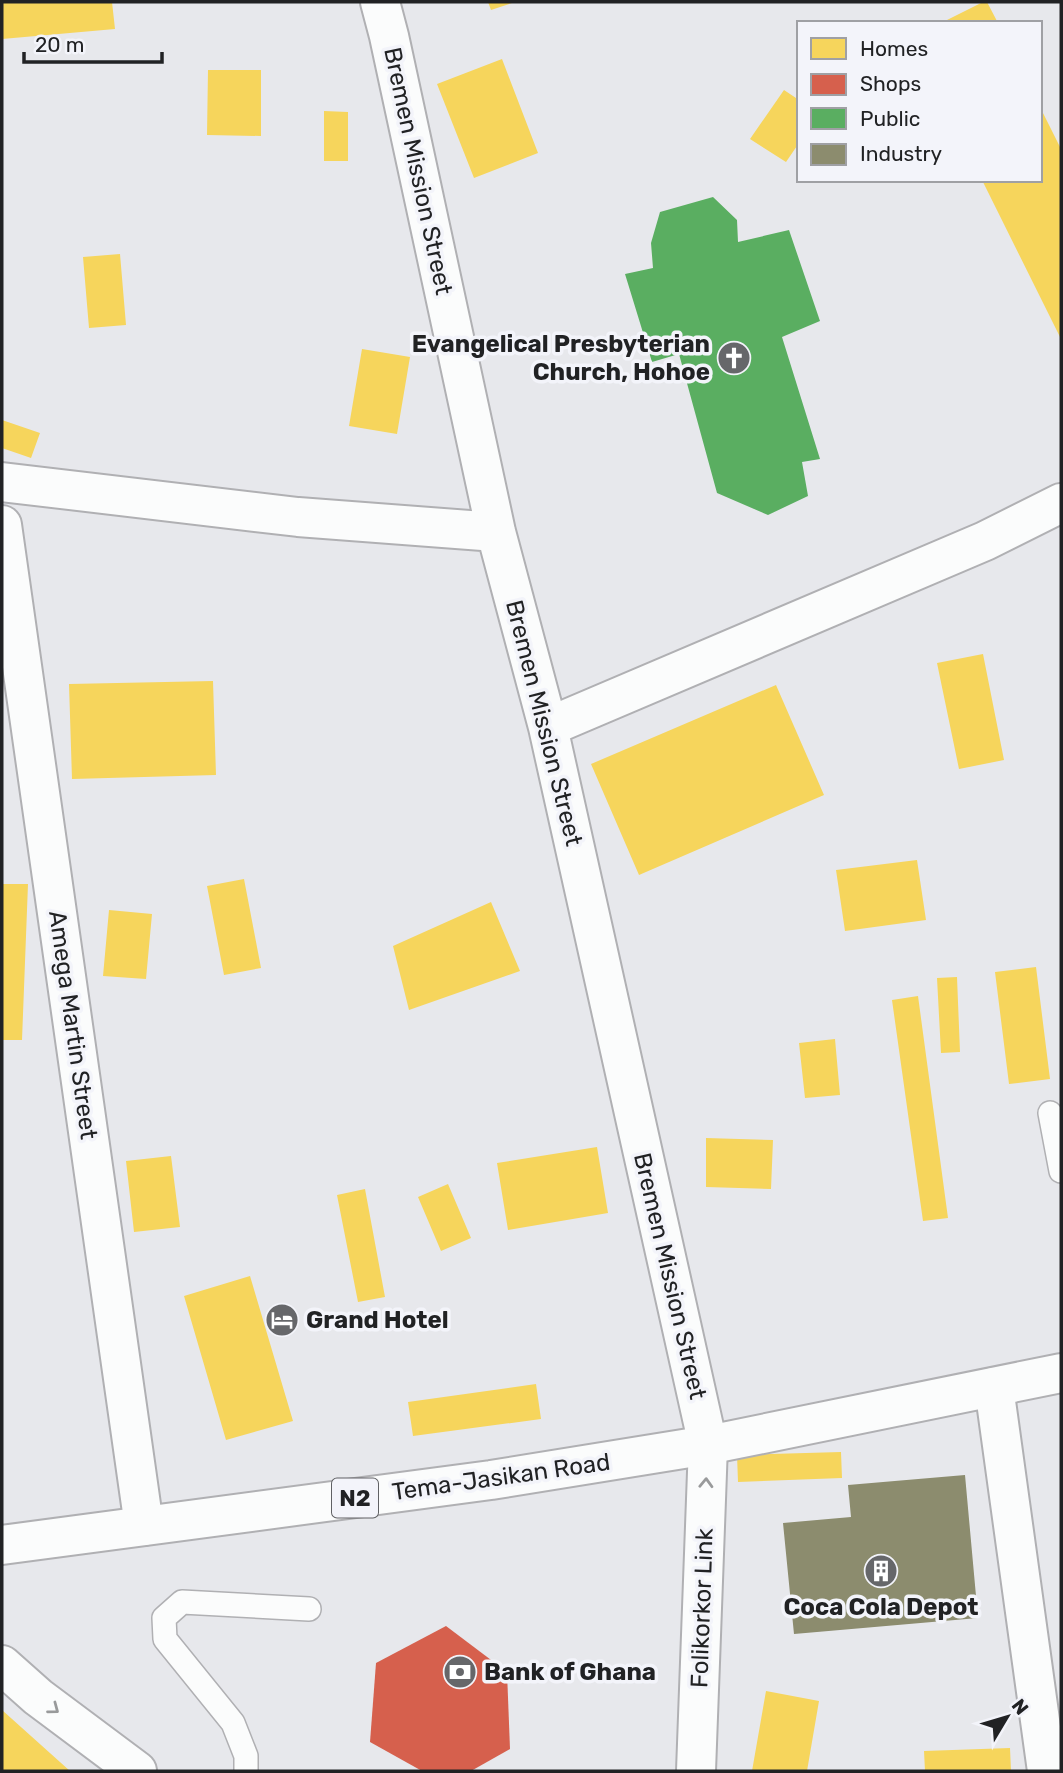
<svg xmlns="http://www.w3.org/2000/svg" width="1063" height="1773" font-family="Rubik,sans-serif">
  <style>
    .homes { fill: #f6d55c }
    .shops { fill: #d6604d }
    .public { fill: #5aae61 }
    .industry { fill: #8c8c6e }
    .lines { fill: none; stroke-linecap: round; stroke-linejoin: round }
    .service-casing { stroke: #b0b0b3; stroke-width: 26 }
    .minor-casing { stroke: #b0b0b3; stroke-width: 42 }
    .secondary-casing { stroke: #b0b0b3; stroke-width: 42 }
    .trunk-casing { stroke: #b0b0b3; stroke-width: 42 }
    .service { stroke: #fbfcfc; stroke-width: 23 }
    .minor { stroke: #fbfcfc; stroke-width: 38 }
    .secondary { stroke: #fbfcfc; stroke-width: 38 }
    .trunk { stroke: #fbfcfc; stroke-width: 38 }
    .oneway { stroke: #999a9b }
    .labels { text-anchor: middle; stroke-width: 7; stroke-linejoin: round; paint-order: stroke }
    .shield { fill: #f3f4fa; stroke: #606164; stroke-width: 2 }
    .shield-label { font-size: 23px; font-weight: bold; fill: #212224 }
    .street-label { font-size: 24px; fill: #212224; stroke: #f3f4fa }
    .poi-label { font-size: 24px; font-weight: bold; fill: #212224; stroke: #f3f4fa; text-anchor: start }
  </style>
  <rect width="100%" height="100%" fill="#e7e8ec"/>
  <path class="homes" d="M 2,2 L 112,2 L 115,29 L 2,39 Z
    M 488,2 L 515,2 L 491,10 Z
    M 983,2 L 987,2 L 998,23 L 941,23 Z
    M 502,59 L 538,153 L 474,178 L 437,84 Z
    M 208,70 L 261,70 L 261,136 L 207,135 Z
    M 784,90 L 799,100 L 799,143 L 786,162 L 750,139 Z
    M 1040,107 L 1061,149 L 1061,339 L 982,180 L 1040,180 Z
    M 324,111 L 348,112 L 348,161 L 324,161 Z
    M 120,254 L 126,325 L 89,328 L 83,257 Z
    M 362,349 L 410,357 L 397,434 L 349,426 Z
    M 2,420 L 40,433 L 31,458 L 2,448 Z
    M 983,654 L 1004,760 L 959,769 L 937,663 Z
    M 213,681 L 216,775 L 72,779 L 69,684 Z
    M 776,685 L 824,795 L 639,875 L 591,764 Z
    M 917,860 L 926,920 L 845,931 L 836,870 Z
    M 244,879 L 261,968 L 224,975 L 207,886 Z
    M 2,884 L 28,884 L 22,1040 L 2,1040 Z
    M 491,902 L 520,971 L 409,1010 L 393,946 Z
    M 109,910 L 152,914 L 146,979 L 103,976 Z
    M 1036,967 L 1050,1079 L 1009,1084 L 995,972 Z
    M 957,977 L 960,1052 L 941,1053 L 937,978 Z
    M 918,996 L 948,1218 L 923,1221 L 892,1000 Z
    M 835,1039 L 840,1095 L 805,1098 L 799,1043 Z
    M 706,1138 L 773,1140 L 771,1189 L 706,1187 Z
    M 597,1147 L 608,1213 L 508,1230 L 497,1163 Z
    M 171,1156 L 180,1227 L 134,1232 L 126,1161 Z
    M 448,1184 L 471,1238 L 441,1251 L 418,1197 Z
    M 365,1189 L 385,1297 L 358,1302 L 337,1195 Z
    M 250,1276 L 293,1421 L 226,1440 L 184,1296 Z
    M 536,1384 L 541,1419 L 413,1436 L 408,1402 Z
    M 841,1452 L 842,1478 L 738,1482 L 737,1455 Z
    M 766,1691 L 819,1701 L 807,1771 L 752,1771 Z
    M 2,1710 L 70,1771 L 2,1771 Z
    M 1010,1748 L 1011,1771 L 925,1771 L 924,1751 Z"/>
  <path class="shops" d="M 446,1626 L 507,1672 L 510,1749 L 471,1771 L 422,1771 L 370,1742 L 376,1663 Z"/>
  <path class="public" d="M 713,197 L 737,220 L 738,242 L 789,230 L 820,321 L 782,337 L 820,459 L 802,462 L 808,496 L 768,515 L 717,493 L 679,354 L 652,362 L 625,274 L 653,268 L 651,243 L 660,212 Z"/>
  <path class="industry" d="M 965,1475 L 978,1618 L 794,1634 L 783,1523 L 851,1517 L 848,1485 Z"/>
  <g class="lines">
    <defs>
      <path id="service" d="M 1050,1113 L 1061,1171
        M 246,1771 L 246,1756 L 233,1723 L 165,1639 L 164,1618 L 182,1602 L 309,1609"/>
      <path id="minor" d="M 380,2 L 389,36 L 496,532 L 548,727 L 708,1445
        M 2,482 L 298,517 L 496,532
        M 2,525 L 144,1526
        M 548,727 L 985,541 L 1061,503
        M 994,1387 L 1047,1771"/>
      <path id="secondary" d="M 2,1665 L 38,1697 L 137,1771
        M 696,1771 L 708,1445"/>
      <path id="trunk" d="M 2,1545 L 491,1480 L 708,1445 L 1061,1373"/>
    </defs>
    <use href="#service" class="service-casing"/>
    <use href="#minor" class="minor-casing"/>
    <use href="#secondary" class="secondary-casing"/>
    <use href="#trunk" class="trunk-casing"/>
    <use href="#service" class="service"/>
    <use href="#minor" class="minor"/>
    <use href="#secondary" class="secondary"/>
    <use href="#trunk" class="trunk"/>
  </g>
  <defs><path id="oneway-chevron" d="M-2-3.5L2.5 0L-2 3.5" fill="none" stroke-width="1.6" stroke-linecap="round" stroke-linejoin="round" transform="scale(1.75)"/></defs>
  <g class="oneway">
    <use href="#oneway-chevron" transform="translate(706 1483) rotate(-88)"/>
    <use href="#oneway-chevron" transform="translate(54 1709) rotate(37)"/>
  </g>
  <defs>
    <symbol id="church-disc" viewBox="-11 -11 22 22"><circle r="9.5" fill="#66676a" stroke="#f3f4fa"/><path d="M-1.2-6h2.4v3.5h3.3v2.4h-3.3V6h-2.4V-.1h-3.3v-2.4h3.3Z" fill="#fff"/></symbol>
    <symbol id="hotel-disc" viewBox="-11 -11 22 22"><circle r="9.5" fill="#66676a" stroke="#f3f4fa"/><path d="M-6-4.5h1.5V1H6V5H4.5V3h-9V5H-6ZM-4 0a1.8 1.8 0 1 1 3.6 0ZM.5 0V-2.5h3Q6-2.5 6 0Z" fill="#fff"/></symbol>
    <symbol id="building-disc" viewBox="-11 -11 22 22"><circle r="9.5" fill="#66676a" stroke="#f3f4fa"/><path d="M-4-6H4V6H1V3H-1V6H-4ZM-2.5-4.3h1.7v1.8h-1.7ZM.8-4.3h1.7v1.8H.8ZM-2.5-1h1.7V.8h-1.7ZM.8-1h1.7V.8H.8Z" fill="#fff"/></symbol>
    <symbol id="bank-disc" viewBox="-11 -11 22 22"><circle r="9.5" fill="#66676a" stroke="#f3f4fa"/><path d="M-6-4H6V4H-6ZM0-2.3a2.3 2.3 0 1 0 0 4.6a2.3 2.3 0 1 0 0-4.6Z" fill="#fff"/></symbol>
  </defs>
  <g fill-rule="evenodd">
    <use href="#church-disc" x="715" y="339" width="38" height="38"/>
    <use href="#hotel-disc" x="263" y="1301" width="38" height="38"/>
    <use href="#building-disc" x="862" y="1552" width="38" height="38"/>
    <use href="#bank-disc" x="441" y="1653" width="38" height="38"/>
  </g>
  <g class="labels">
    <rect class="shield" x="332" y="1478.5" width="46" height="39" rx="5"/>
    <g class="shield-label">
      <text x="355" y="1506">N2</text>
    </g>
    <g class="street-label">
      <text transform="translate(418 171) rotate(78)" y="8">Bremen Mission Street</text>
      <text transform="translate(544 723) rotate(76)" y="8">Bremen Mission Street</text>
      <text transform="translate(73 1025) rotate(82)" y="8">Amega Martin Street</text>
      <text transform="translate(670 1276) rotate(77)" y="8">Bremen Mission Street</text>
      <text transform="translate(501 1477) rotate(-8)" y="8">Tema-Jasikan Road</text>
      <text transform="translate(702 1608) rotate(-88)" y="8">Folikorkor Link</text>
    </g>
    <g class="poi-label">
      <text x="710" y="352" text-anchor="end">Evangelical Presbyterian<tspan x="710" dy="28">Church, Hohoe</tspan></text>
      <text x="306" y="1328">Grand Hotel</text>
      <text x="881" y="1615" text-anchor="middle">Coca Cola Depot</text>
      <text x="484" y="1680">Bank of Ghana</text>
    </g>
  </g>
  <rect width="1063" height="1773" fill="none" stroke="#212224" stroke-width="7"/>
  <rect x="797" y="21" width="245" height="161" fill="#f3f4fa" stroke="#9fa0a4" stroke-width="2"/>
  <rect x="811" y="38" width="35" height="21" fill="#f6d55c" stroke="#9fa0a4" stroke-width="2"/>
  <text x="860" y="56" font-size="21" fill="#212224">Homes</text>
  <rect x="811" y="74" width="35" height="21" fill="#d6604d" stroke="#9fa0a4" stroke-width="2"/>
  <text x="860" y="91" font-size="21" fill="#212224">Shops</text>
  <rect x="811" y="108" width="35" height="21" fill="#5aae61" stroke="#9fa0a4" stroke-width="2"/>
  <text x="860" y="126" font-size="21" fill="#212224">Public</text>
  <rect x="811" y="144" width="35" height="21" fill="#8c8c6e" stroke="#9fa0a4" stroke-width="2"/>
  <text x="860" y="161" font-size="21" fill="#212224">Industry</text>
  <g transform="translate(1007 1717) rotate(52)" stroke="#f3f4fa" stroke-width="5" paint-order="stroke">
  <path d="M0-5L12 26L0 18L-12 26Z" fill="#212224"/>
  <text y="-10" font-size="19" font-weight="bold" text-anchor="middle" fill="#212224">N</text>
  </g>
  <path d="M24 52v10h138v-10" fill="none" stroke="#212224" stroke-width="3.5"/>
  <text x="35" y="52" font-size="21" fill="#212224" stroke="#f3f4fa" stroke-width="5" paint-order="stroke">20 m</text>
</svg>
